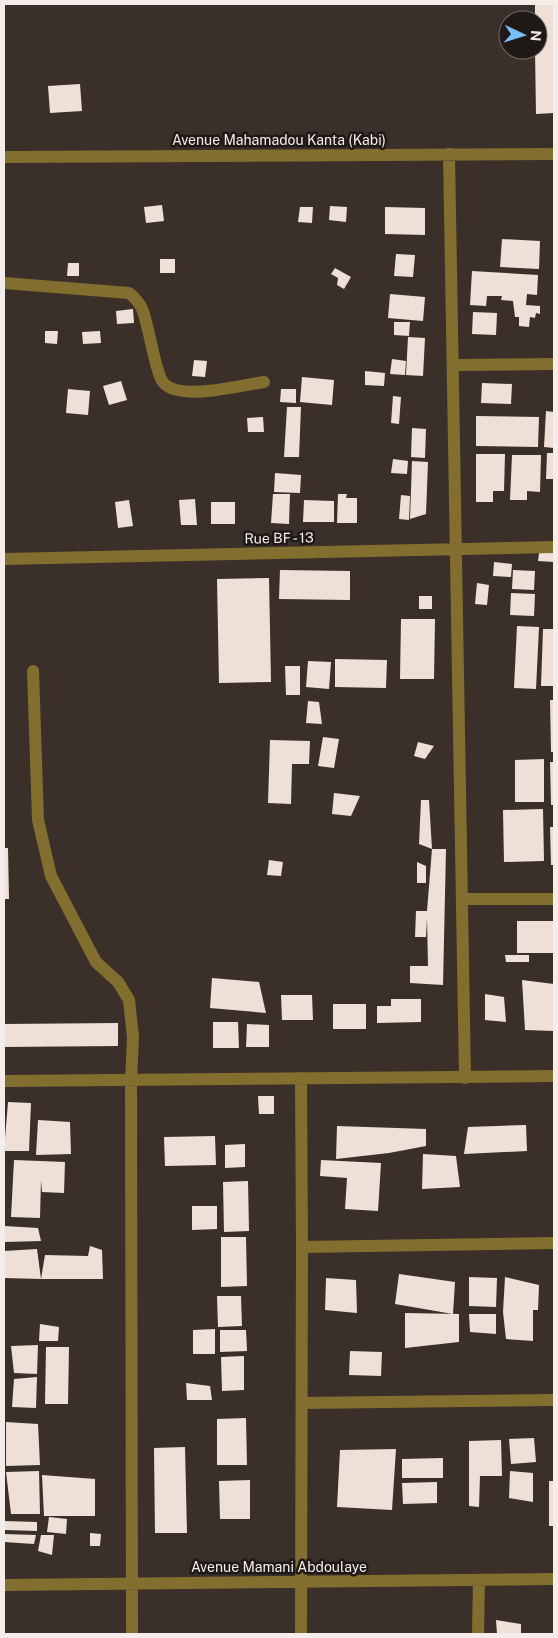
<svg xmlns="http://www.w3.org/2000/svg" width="558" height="1638" font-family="'Public Sans',sans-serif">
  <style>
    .building { fill: #eee0d7 }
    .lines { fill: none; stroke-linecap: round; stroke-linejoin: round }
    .street { stroke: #826e2f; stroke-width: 12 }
    .labels { text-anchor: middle; stroke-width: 5; stroke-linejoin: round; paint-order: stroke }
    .street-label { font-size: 14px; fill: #f4ede9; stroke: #1e1916 }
  </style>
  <rect width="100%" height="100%" fill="#3b3029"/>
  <path class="building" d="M 535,4 L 554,4 L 554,113 L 536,114 L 535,50 L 538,50 L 538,20 L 535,20 Z
    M 80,84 L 82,111 L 50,113 L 48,86 Z
    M 162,205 L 164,221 L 146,223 L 144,207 Z
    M 330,206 L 347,207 L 346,222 L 329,220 Z
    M 300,207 L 313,207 L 312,223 L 298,222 Z
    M 385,207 L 425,208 L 425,235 L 385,234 Z
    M 502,239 L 540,241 L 539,269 L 500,267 Z
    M 396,254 L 415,255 L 413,277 L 394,276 Z
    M 160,259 L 175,259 L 175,273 L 160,273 Z
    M 68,263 L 79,263 L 79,276 L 67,276 Z
    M 335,268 L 351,277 L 344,289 L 337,285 L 338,278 L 331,274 Z
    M 472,271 L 538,275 L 537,295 L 527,294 L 526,305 L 540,306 L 540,314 L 536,313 L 535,318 L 530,317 L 529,327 L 519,326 L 519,317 L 515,317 L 513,301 L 501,300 L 502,296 L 487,296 L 486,306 L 470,305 Z
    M 390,294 L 425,297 L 423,321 L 388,318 Z
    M 133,309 L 134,323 L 117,324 L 116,311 Z
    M 473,312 L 497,313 L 496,335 L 472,334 Z
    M 394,322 L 410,322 L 409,336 L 394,335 Z
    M 45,331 L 58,331 L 57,344 L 45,343 Z
    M 100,331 L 101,343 L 83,344 L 82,332 Z
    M 408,337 L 425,338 L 423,376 L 406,375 Z
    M 392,359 L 406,361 L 405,375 L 390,374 Z
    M 194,360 L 207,361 L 205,377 L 192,376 Z
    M 365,371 L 385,373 L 384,386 L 365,385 Z
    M 302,377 L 334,380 L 332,405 L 300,402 Z
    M 121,381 L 127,400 L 109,405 L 103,386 Z
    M 482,383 L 512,384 L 511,404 L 481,403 Z
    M 68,389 L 90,391 L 88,415 L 66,413 Z
    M 281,389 L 296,389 L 296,403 L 280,402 Z
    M 393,396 L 401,397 L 399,424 L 391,423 Z
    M 287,407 L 301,407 L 299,457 L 284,457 Z
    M 546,411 L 554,412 L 554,448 L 544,447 Z
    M 476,416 L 539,417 L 538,447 L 476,446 Z
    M 263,417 L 264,432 L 248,432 L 247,418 Z
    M 412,428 L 426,429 L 425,458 L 411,457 Z
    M 547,453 L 554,453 L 554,479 L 546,479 Z
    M 476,454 L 505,454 L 504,491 L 493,491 L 493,502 L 476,502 Z
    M 512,455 L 541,455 L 540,492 L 527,491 L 527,500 L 510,500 Z
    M 393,459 L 408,461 L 407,474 L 391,473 Z
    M 412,461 L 428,462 L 426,514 L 410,519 Z
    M 275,473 L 301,475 L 300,493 L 274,492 Z
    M 273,494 L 290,494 L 289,524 L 271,523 Z
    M 338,494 L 347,494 L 346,498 L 357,498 L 357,523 L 337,523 Z
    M 401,495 L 410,496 L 409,520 L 399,519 Z
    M 195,499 L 197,525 L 181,525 L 179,500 Z
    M 129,500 L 133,526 L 118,528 L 115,502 Z
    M 304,500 L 334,501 L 334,522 L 303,522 Z
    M 211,502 L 235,502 L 235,524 L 211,524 Z
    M 540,546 L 554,547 L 554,562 L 538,561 Z
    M 494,562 L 512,564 L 511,577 L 493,576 Z
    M 280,570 L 350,571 L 350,600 L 279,599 Z
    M 513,570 L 535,571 L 534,590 L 512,589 Z
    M 269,578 L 271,682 L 219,683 L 217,579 Z
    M 477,583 L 489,585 L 487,605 L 475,604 Z
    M 511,593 L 535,594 L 534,616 L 510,615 Z
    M 419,596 L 432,596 L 432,609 L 419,609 Z
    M 401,619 L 435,619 L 434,679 L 400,679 Z
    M 517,626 L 539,627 L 536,689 L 514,688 Z
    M 543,629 L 554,629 L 554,686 L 541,686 Z
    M 335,659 L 387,660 L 386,688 L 335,687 Z
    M 308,661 L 331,662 L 329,689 L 306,687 Z
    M 285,666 L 300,666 L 300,695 L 286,695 Z
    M 550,700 L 554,700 L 554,752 L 551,752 Z
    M 308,701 L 319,702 L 322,724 L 306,723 Z
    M 323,737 L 339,739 L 334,768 L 318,766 Z
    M 270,740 L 310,741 L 309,764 L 292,764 L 291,804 L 268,803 Z
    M 418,742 L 434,746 L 425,759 L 414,756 Z
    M 544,759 L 544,802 L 515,802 L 515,760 Z
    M 550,762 L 554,762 L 554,805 L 551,805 Z
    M 334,793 L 360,796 L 351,816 L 332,814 Z
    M 421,800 L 429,800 L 432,849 L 419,844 Z
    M 543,809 L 544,861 L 504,862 L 503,810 Z
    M 550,827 L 554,827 L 554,865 L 551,865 Z
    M 4,848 L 8,848 L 9,899 L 4,899 Z
    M 432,849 L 446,849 L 443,985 L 410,983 L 410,966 L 428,966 L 427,918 L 426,937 L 415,937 L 416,911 L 427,911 Z
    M 269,860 L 283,862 L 281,876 L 267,875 Z
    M 417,862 L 426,866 L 426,883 L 417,883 Z
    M 517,921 L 554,921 L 554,953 L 517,953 Z
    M 505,955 L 529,955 L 529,962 L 506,962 Z
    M 212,978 L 259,982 L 266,1013 L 210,1008 Z
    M 522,980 L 554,984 L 554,1031 L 525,1030 Z
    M 485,994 L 504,997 L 506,1022 L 485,1020 Z
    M 281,995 L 312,995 L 313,1020 L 282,1020 Z
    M 391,999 L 421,999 L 421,1022 L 377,1023 L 377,1006 L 391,1006 Z
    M 333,1004 L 366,1004 L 366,1029 L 333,1029 Z
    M 213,1022 L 238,1022 L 239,1048 L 213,1048 Z
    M 118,1023 L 118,1046 L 4,1047 L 4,1024 Z
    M 247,1024 L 269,1025 L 269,1047 L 246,1047 Z
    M 258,1096 L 274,1096 L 274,1114 L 259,1114 Z
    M 8,1102 L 31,1103 L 29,1151 L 4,1151 Z
    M 38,1120 L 70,1122 L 71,1154 L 36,1155 Z
    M 526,1125 L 527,1151 L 464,1154 L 468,1127 Z
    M 337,1126 L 426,1129 L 426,1146 L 389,1153 L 336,1159 Z
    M 215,1136 L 216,1165 L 165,1166 L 164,1137 Z
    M 245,1144 L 245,1167 L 225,1168 L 225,1145 Z
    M 423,1154 L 456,1156 L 460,1187 L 422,1189 Z
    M 14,1160 L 65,1162 L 64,1193 L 42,1192 L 41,1180 L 40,1218 L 11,1217 Z
    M 321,1160 L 381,1163 L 378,1211 L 345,1209 L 347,1178 L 320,1176 Z
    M 248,1181 L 249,1231 L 224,1232 L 223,1182 Z
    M 192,1206 L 217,1206 L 217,1229 L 192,1230 Z
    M 4,1226 L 38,1228 L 41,1241 L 5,1242 Z
    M 221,1237 L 246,1237 L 247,1286 L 221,1287 Z
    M 90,1246 L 102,1250 L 103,1279 L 41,1279 L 45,1255 L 88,1256 Z
    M 37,1249 L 41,1279 L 4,1278 L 4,1251 Z
    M 399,1274 L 455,1282 L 453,1314 L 395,1304 Z
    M 469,1277 L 497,1278 L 496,1307 L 469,1306 Z
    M 505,1277 L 539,1285 L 538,1310 L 533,1310 L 533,1341 L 506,1339 L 503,1312 Z
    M 326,1278 L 356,1280 L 357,1313 L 325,1310 Z
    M 217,1296 L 241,1296 L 242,1326 L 218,1327 Z
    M 405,1313 L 459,1314 L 459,1342 L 405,1348 Z
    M 469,1314 L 496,1314 L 496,1334 L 470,1332 Z
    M 40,1324 L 59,1327 L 58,1341 L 39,1341 Z
    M 215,1329 L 215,1354 L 193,1354 L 193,1330 Z
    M 220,1330 L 246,1330 L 247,1351 L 220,1352 Z
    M 38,1345 L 37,1374 L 14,1373 L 11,1346 Z
    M 46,1347 L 69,1347 L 68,1404 L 45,1404 Z
    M 350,1351 L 382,1352 L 381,1376 L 349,1375 Z
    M 244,1356 L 244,1390 L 222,1391 L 221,1357 Z
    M 37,1377 L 36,1408 L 12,1407 L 14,1379 Z
    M 186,1383 L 210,1386 L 212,1400 L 187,1400 Z
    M 246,1418 L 247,1465 L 217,1465 L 217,1419 Z
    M 6,1422 L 38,1424 L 40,1465 L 6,1466 Z
    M 534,1438 L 536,1462 L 511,1464 L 509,1439 Z
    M 501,1440 L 502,1476 L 480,1476 L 479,1507 L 469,1506 L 469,1441 Z
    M 185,1447 L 187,1533 L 155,1533 L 154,1448 Z
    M 396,1449 L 392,1510 L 337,1507 L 340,1450 Z
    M 443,1458 L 443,1478 L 402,1478 L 402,1459 Z
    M 39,1471 L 40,1514 L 11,1514 L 6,1472 Z
    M 510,1471 L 533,1473 L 533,1502 L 509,1498 Z
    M 42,1475 L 95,1479 L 95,1516 L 44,1516 Z
    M 250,1480 L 250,1519 L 220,1519 L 219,1481 Z
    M 549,1481 L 554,1481 L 554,1526 L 549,1526 Z
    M 437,1482 L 437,1503 L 403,1504 L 402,1483 Z
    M 49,1517 L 67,1519 L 66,1534 L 47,1532 Z
    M 4,1521 L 37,1522 L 37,1531 L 4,1530 Z
    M 90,1533 L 101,1534 L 100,1546 L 90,1546 Z
    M 4,1534 L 36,1535 L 34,1544 L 4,1542 Z
    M 41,1535 L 54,1535 L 52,1555 L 38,1551 Z
    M 496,1620 L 521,1624 L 521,1634 L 497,1634 Z"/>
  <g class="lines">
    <path class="street" d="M 449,154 L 465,1078
      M 4,157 L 554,154
      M 4,283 L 129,293 C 143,304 144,313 148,330 C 152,345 155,365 161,379 C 172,404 242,385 264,382
      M 453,365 L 554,364
      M 4,559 L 554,547
      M 33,671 L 38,820 L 51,876 L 96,962 L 118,982 L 129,1000 L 133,1037 L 131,1080 L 132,1634
      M 462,899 L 554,899
      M 301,1078 L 302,1247 L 301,1634
      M 4,1081 L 554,1076
      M 302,1247 L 554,1243
      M 302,1403 L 554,1400
      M 4,1585 L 554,1579
      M 478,1634 L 479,1580"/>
  </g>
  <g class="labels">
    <g class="street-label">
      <text x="279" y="145">Avenue Mahamadou Kanta (Kabi)</text>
      <text transform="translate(279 538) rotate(-1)" y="5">Rue BF - 13</text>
      <text x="279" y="1572">Avenue Mamani Abdoulaye</text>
    </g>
  </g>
  <rect width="558" height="1638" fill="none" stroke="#f4ede9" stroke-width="10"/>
  <g transform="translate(523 35) rotate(94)"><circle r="24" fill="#1e1916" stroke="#746e6a"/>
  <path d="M0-4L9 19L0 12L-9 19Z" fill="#7abef8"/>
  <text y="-8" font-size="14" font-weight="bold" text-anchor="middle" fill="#f4ede9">N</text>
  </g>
</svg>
